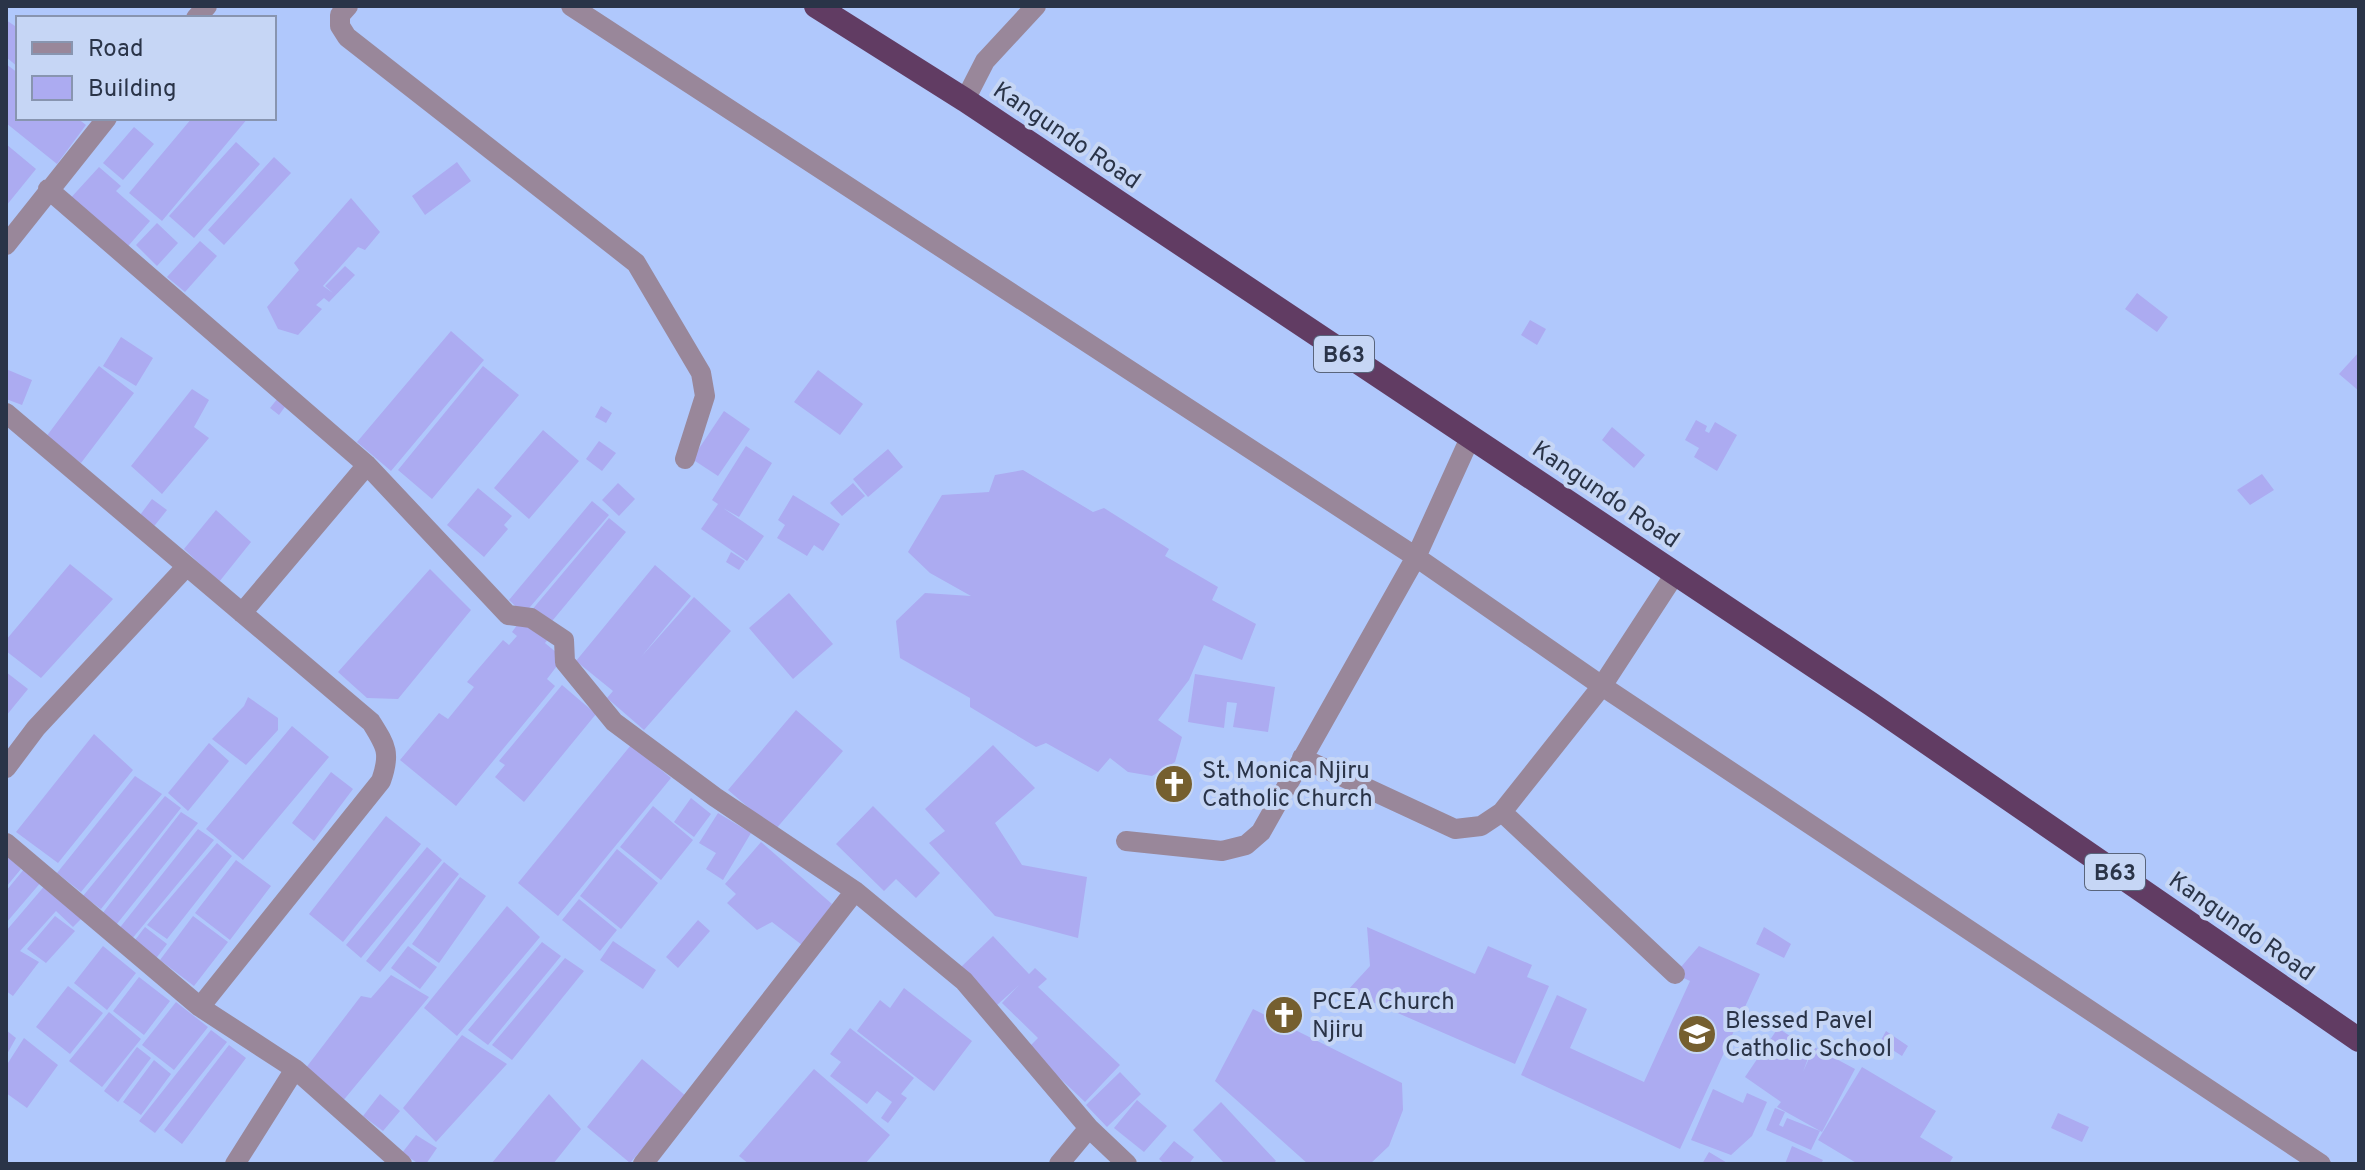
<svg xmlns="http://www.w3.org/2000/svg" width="2365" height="1170" font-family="Overpass,sans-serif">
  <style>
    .building { fill: #acabf1 }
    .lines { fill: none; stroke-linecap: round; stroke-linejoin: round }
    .lane { stroke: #99879a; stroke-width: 20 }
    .street { stroke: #99879a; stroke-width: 20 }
    .highway { stroke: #613c63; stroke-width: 24 }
    .labels { text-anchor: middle; stroke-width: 8; stroke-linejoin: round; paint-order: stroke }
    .shield { fill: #c6d6f5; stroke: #59657c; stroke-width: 2 }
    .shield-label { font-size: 22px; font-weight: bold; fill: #2a3448 }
    .street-label { font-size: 24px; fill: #2a3448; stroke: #c6d6f5 }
    .poi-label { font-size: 24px; fill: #2a3448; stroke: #c6d6f5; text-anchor: start }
  </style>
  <rect width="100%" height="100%" fill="#b0c8fc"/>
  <path class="building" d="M 6,20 L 18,28 L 18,67 L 6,57 Z
    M 6,64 L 18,73 L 18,118 L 77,118 L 86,125 L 57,164 L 6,123 Z
    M 192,118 L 248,118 L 162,221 L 129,193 Z
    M 134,127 L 154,144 L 123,180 L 103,163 Z
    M 236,142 L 260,164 L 194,238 L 169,216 Z
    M 6,144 L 36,169 L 6,206 Z
    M 274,157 L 291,173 L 224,245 L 208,230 Z
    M 457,162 L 471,181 L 425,215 L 412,196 Z
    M 99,167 L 121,186 L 116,191 L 150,221 L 123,252 L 67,202 Z
    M 351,198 L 380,232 L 365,250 L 358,247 L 323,286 L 333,293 L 325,286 L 345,266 L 355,275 L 329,302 L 324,298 L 316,305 L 322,309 L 298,335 L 278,329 L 267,307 L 299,270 L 294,263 Z
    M 157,223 L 178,243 L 157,266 L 136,245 Z
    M 200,241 L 217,256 L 185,292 L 167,277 Z
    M 2137,293 L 2168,317 L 2157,332 L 2125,309 Z
    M 1530,320 L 1546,329 L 1537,345 L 1521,335 Z
    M 451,331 L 484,360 L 391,471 L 357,442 Z
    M 121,337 L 153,358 L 136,386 L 103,366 Z
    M 2359,352 L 2359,391 L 2339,374 Z
    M 99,366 L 134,393 L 81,463 L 46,437 Z
    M 483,366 L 519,395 L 432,499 L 398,470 Z
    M 6,369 L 32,380 L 22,405 L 6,399 Z
    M 818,370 L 863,404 L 840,435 L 794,402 Z
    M 192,389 L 209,400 L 194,427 L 209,438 L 162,494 L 131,466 Z
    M 278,398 L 287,404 L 279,415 L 270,408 Z
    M 601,406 L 612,413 L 606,423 L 595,417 Z
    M 724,411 L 750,429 L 718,476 L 692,459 Z
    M 1696,420 L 1707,426 L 1705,431 L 1709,433 L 1715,422 L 1737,435 L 1717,471 L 1694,457 L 1699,448 L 1685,440 Z
    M 1612,427 L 1645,455 L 1634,468 L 1602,440 Z
    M 543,430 L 579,461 L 529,519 L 494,488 Z
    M 599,441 L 616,453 L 602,471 L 586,459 Z
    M 746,446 L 772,463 L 739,517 L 723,508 L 764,536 L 747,561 L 701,529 L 718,504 L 712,500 Z
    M 888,449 L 903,467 L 868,497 L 853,479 Z
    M 1023,470 L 1093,512 L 1104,508 L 1169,549 L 1165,556 L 1218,587 L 1212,600 L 1256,624 L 1242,660 L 1204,645 L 1189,680 L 1158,720 L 1182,737 L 1175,762 L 1152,776 L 1128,772 L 1110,758 L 1098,772 L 1046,743 L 1036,747 L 970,707 L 970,698 L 900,658 L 896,621 L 925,593 L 971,596 L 930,573 L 908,552 L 942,495 L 989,492 L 995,475 Z
    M 2262,474 L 2274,490 L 2250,505 L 2237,490 Z
    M 618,483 L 635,499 L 619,516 L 602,500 Z
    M 853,483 L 865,496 L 842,516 L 830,503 Z
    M 478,488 L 512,516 L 504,525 L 508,529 L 484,557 L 447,525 Z
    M 793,495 L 840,524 L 823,551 L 814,545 L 807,556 L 777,538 L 785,525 L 778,520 Z
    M 152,499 L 167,510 L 151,530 L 137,519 Z
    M 592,501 L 609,515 L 524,614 L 509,600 Z
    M 216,510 L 251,542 L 219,582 L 184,549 Z
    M 609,518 L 626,532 L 548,626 L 531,611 Z
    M 731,552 L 745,561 L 739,570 L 726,562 Z
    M 70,564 L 113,599 L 41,678 L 6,651 L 6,640 Z
    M 655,565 L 691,596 L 641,657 L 694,597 L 731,631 L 644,730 L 607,698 L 613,691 L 576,661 Z
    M 430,569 L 471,610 L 398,699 L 367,698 L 338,672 Z
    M 789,593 L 833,644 L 793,679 L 749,628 Z
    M 523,617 L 548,639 L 545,643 L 563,658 L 547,679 L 555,686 L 456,806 L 400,760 L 439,713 L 448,719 L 474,687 L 467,682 L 503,640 L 509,645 L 517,636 L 512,632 Z
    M 6,672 L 28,689 L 6,716 Z
    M 1195,674 L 1275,687 L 1268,732 L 1233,727 L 1237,703 L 1227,702 L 1224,728 L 1188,722 Z
    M 562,685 L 596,714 L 524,802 L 495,777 L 505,765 L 499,761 Z
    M 248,697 L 278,718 L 278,730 L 246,765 L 212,739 L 244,706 Z
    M 796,710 L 843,751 L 775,830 L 728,790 Z
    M 292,726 L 329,757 L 243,860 L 206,829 Z
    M 94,734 L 133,770 L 58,863 L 16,832 Z
    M 209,743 L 229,761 L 188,811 L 168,793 Z
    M 631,745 L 671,778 L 558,916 L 518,883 Z
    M 993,745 L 1035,788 L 995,823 L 1022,865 L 1087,877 L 1078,938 L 995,916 L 929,843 L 945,831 L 925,809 Z
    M 331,772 L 353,789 L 314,841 L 292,823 Z
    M 135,776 L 162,794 L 81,892 L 57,873 Z
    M 165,796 L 181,808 L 101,909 L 83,896 Z
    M 691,798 L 711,814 L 694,837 L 674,822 Z
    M 653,806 L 693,840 L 661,880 L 620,847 Z
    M 873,806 L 940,873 L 916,898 L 896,879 L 884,891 L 836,844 Z
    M 181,812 L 198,823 L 116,925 L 102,914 Z
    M 718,813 L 751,833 L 723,880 L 706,869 L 716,853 L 699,843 Z
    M 386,816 L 421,844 L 343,942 L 309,914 Z
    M 198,829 L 214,840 L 131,940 L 118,930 Z
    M 761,842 L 832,904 L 802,945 L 772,922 L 757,930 L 727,903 L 736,894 L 725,884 Z
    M 217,843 L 232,856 L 167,939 L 147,925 Z
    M 427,847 L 442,860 L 361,958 L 346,945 Z
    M 617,849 L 658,883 L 621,929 L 580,896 Z
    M 6,855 L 21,869 L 6,887 Z
    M 236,860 L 271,886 L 230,940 L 195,913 Z
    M 444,862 L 459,874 L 380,972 L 366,961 Z
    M 25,868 L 42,881 L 6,923 L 6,891 Z
    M 460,877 L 486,896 L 439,963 L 412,944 Z
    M 47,883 L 84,916 L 73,927 L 56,911 L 20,951 L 39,962 L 13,996 L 6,991 L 6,931 Z
    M 579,899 L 617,930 L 600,951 L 562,920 Z
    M 507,906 L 540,937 L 457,1036 L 424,1008 Z
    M 55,916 L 75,931 L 46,963 L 27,949 Z
    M 193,916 L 228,942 L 194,986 L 160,960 Z
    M 698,920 L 710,931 L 678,968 L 666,957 Z
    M 145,927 L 167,944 L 154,961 L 132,944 Z
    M 1367,927 L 1475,974 L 1488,946 L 1532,965 L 1527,977 L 1549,986 L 1515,1064 L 1347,991 L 1370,966 Z
    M 1764,927 L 1791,944 L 1784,958 L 1756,944 Z
    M 993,936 L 1029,974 L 1035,968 L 1047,979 L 1038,987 L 1120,1065 L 1085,1102 L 1028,1048 L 1038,1038 L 1002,1003 L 1019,985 L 996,1006 L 960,968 Z
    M 613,941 L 656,970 L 643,989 L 600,960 Z
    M 542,942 L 561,956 L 488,1045 L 468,1030 Z
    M 103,946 L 136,973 L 107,1010 L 74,983 Z
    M 408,946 L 437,967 L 420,989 L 391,968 Z
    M 1699,946 L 1760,974 L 1680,1149 L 1521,1075 L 1557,995 L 1587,1009 L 1570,1048 L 1644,1082 L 1690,981 L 1675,974 Z
    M 565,958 L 584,971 L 512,1060 L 492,1045 Z
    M 391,975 L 429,997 L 342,1102 L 302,1073 L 361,996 L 371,998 Z
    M 139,977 L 170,1001 L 144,1035 L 113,1011 Z
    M 68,986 L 103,1013 L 70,1054 L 36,1027 Z
    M 904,988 L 972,1041 L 934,1091 L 857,1031 L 880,1000 L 890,1008 Z
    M 176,1002 L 208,1027 L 174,1070 L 142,1045 Z
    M 1253,1009 L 1402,1083 L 1403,1110 L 1389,1146 L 1370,1164 L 1308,1164 L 1215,1081 Z
    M 109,1012 L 141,1039 L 102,1087 L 69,1061 Z
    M 850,1028 L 914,1078 L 901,1094 L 907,1098 L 888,1123 L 881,1118 L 892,1102 L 877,1091 L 867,1104 L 830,1076 L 841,1062 L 830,1054 Z
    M 1778,1028 L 1811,1050 L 1803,1072 L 1814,1047 L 1855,1069 L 1822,1132 L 1777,1107 L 1781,1102 L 1745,1077 Z
    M 6,1030 L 16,1038 L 6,1056 Z
    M 211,1030 L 227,1042 L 155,1133 L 139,1121 Z
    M 1886,1031 L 1908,1046 L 1902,1056 L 1880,1042 Z
    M 462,1035 L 507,1064 L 436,1142 L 403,1108 Z
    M 24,1038 L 58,1065 L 27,1108 L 6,1093 L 6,1066 Z
    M 229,1045 L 246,1058 L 182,1144 L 164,1130 Z
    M 137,1047 L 151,1058 L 118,1102 L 104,1091 Z
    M 642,1059 L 687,1097 L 630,1163 L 587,1127 Z
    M 154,1060 L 171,1074 L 141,1115 L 123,1102 Z
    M 1862,1067 L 1936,1111 L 1920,1137 L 1953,1157 L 1949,1164 L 1858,1164 L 1818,1140 Z
    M 814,1069 L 890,1135 L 865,1164 L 749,1164 L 739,1156 Z
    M 1120,1072 L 1141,1094 L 1107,1127 L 1086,1105 Z
    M 1713,1089 L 1743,1103 L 1747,1093 L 1767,1102 L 1752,1136 L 1731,1155 L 1691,1140 Z
    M 380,1094 L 400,1111 L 383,1131 L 363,1116 Z
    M 549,1094 L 581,1129 L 553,1164 L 491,1164 Z
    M 1137,1100 L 1167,1126 L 1144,1152 L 1114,1128 Z
    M 1221,1102 L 1276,1161 L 1272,1164 L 1225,1164 L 1193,1130 Z
    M 1775,1108 L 1785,1112 L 1779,1125 L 1783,1127 L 1787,1118 L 1820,1131 L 1811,1150 L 1766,1130 Z
    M 2058,1113 L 2089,1127 L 2082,1142 L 2051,1128 Z
    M 416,1135 L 437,1148 L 426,1164 L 419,1164 L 402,1153 Z
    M 1174,1141 L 1194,1157 L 1189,1164 L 1165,1164 L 1159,1159 Z
    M 1792,1146 L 1823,1160 L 1821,1164 L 1785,1164 Z
    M 1709,1152 L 1729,1164 L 1702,1164 Z"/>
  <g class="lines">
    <path class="lane" d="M 348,6 L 340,15 L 340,26 L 347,37 L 636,263 L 701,373 L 705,396 L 685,459
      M 571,6 L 1416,557 L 1602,686 L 2321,1164
      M 1302,758 L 1455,829 L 1481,826 L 1502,812 L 1602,686 L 1675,574
      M 1502,812 L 1675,974
      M 1126,841 L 1222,851 L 1246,845 L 1261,832 L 1416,557 L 1470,438"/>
    <path class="street" d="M 196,18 L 207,6
      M 965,100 L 985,61 L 1036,6
      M 48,189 L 367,465 L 508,615 L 531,618 L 564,640 L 565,662 L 614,722 L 715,797 L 855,891 L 964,981 L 1089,1128 L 1127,1164
      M 6,245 L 107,118
      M 6,413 L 371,722 C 386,746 391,753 381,781 L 200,1007 L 295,1069 L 402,1164
      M 242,613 L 367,465
      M 6,768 L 36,728 L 186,567
      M 6,843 L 200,1007
      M 235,1164 L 295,1069
      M 643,1164 L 855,891
      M 1059,1164 L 1089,1128"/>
    <path class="highway" d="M 816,6 L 965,100 L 1871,704 L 2359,1040"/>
  </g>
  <defs>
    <symbol id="church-disc" viewBox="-11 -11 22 22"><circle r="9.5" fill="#755f2f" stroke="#c6d6f5"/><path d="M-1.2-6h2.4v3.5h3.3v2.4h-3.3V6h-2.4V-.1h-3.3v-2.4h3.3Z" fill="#fff"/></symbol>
    <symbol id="school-disc" viewBox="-11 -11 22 22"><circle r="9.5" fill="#755f2f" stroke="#c6d6f5"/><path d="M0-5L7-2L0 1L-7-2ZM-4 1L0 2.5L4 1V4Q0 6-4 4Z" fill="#fff"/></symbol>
  </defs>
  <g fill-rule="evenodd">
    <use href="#church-disc" x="1152" y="762" width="44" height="44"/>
    <use href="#church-disc" x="1262" y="993" width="44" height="44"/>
    <use href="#school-disc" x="1675" y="1012" width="44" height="44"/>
  </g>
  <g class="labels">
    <g class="shield">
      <rect x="1314" y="336" width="60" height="36" rx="6"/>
      <rect x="2085" y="854" width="60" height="36" rx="6"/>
    </g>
    <g class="shield-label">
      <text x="1344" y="362">B63</text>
      <text x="2115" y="880">B63</text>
    </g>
    <g class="street-label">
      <text transform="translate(1067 135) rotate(34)" y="8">Kangundo Road</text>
      <text transform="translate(1606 494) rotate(34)" y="8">Kangundo Road</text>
      <text transform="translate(2242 926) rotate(35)" y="8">Kangundo Road</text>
    </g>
    <g class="poi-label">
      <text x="1202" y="778">St. Monica Njiru<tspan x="1202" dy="28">Catholic Church</tspan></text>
      <text x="1312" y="1009">PCEA Church<tspan x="1312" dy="28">Njiru</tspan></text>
      <text x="1725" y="1028">Blessed Pavel<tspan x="1725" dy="28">Catholic School</tspan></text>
    </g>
  </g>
  <rect width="2365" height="1170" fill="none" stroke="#2a3448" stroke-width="16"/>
  <rect x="16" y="16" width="260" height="104" fill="#c6d6f5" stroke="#8895b0" stroke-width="2"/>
  <rect x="32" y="42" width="40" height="12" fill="#99879a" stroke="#8895b0" stroke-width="2"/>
  <text x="88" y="56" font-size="24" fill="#2a3448">Road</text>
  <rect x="32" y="76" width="40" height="24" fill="#acabf1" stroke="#8895b0" stroke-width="2"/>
  <text x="88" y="96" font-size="24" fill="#2a3448">Building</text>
</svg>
